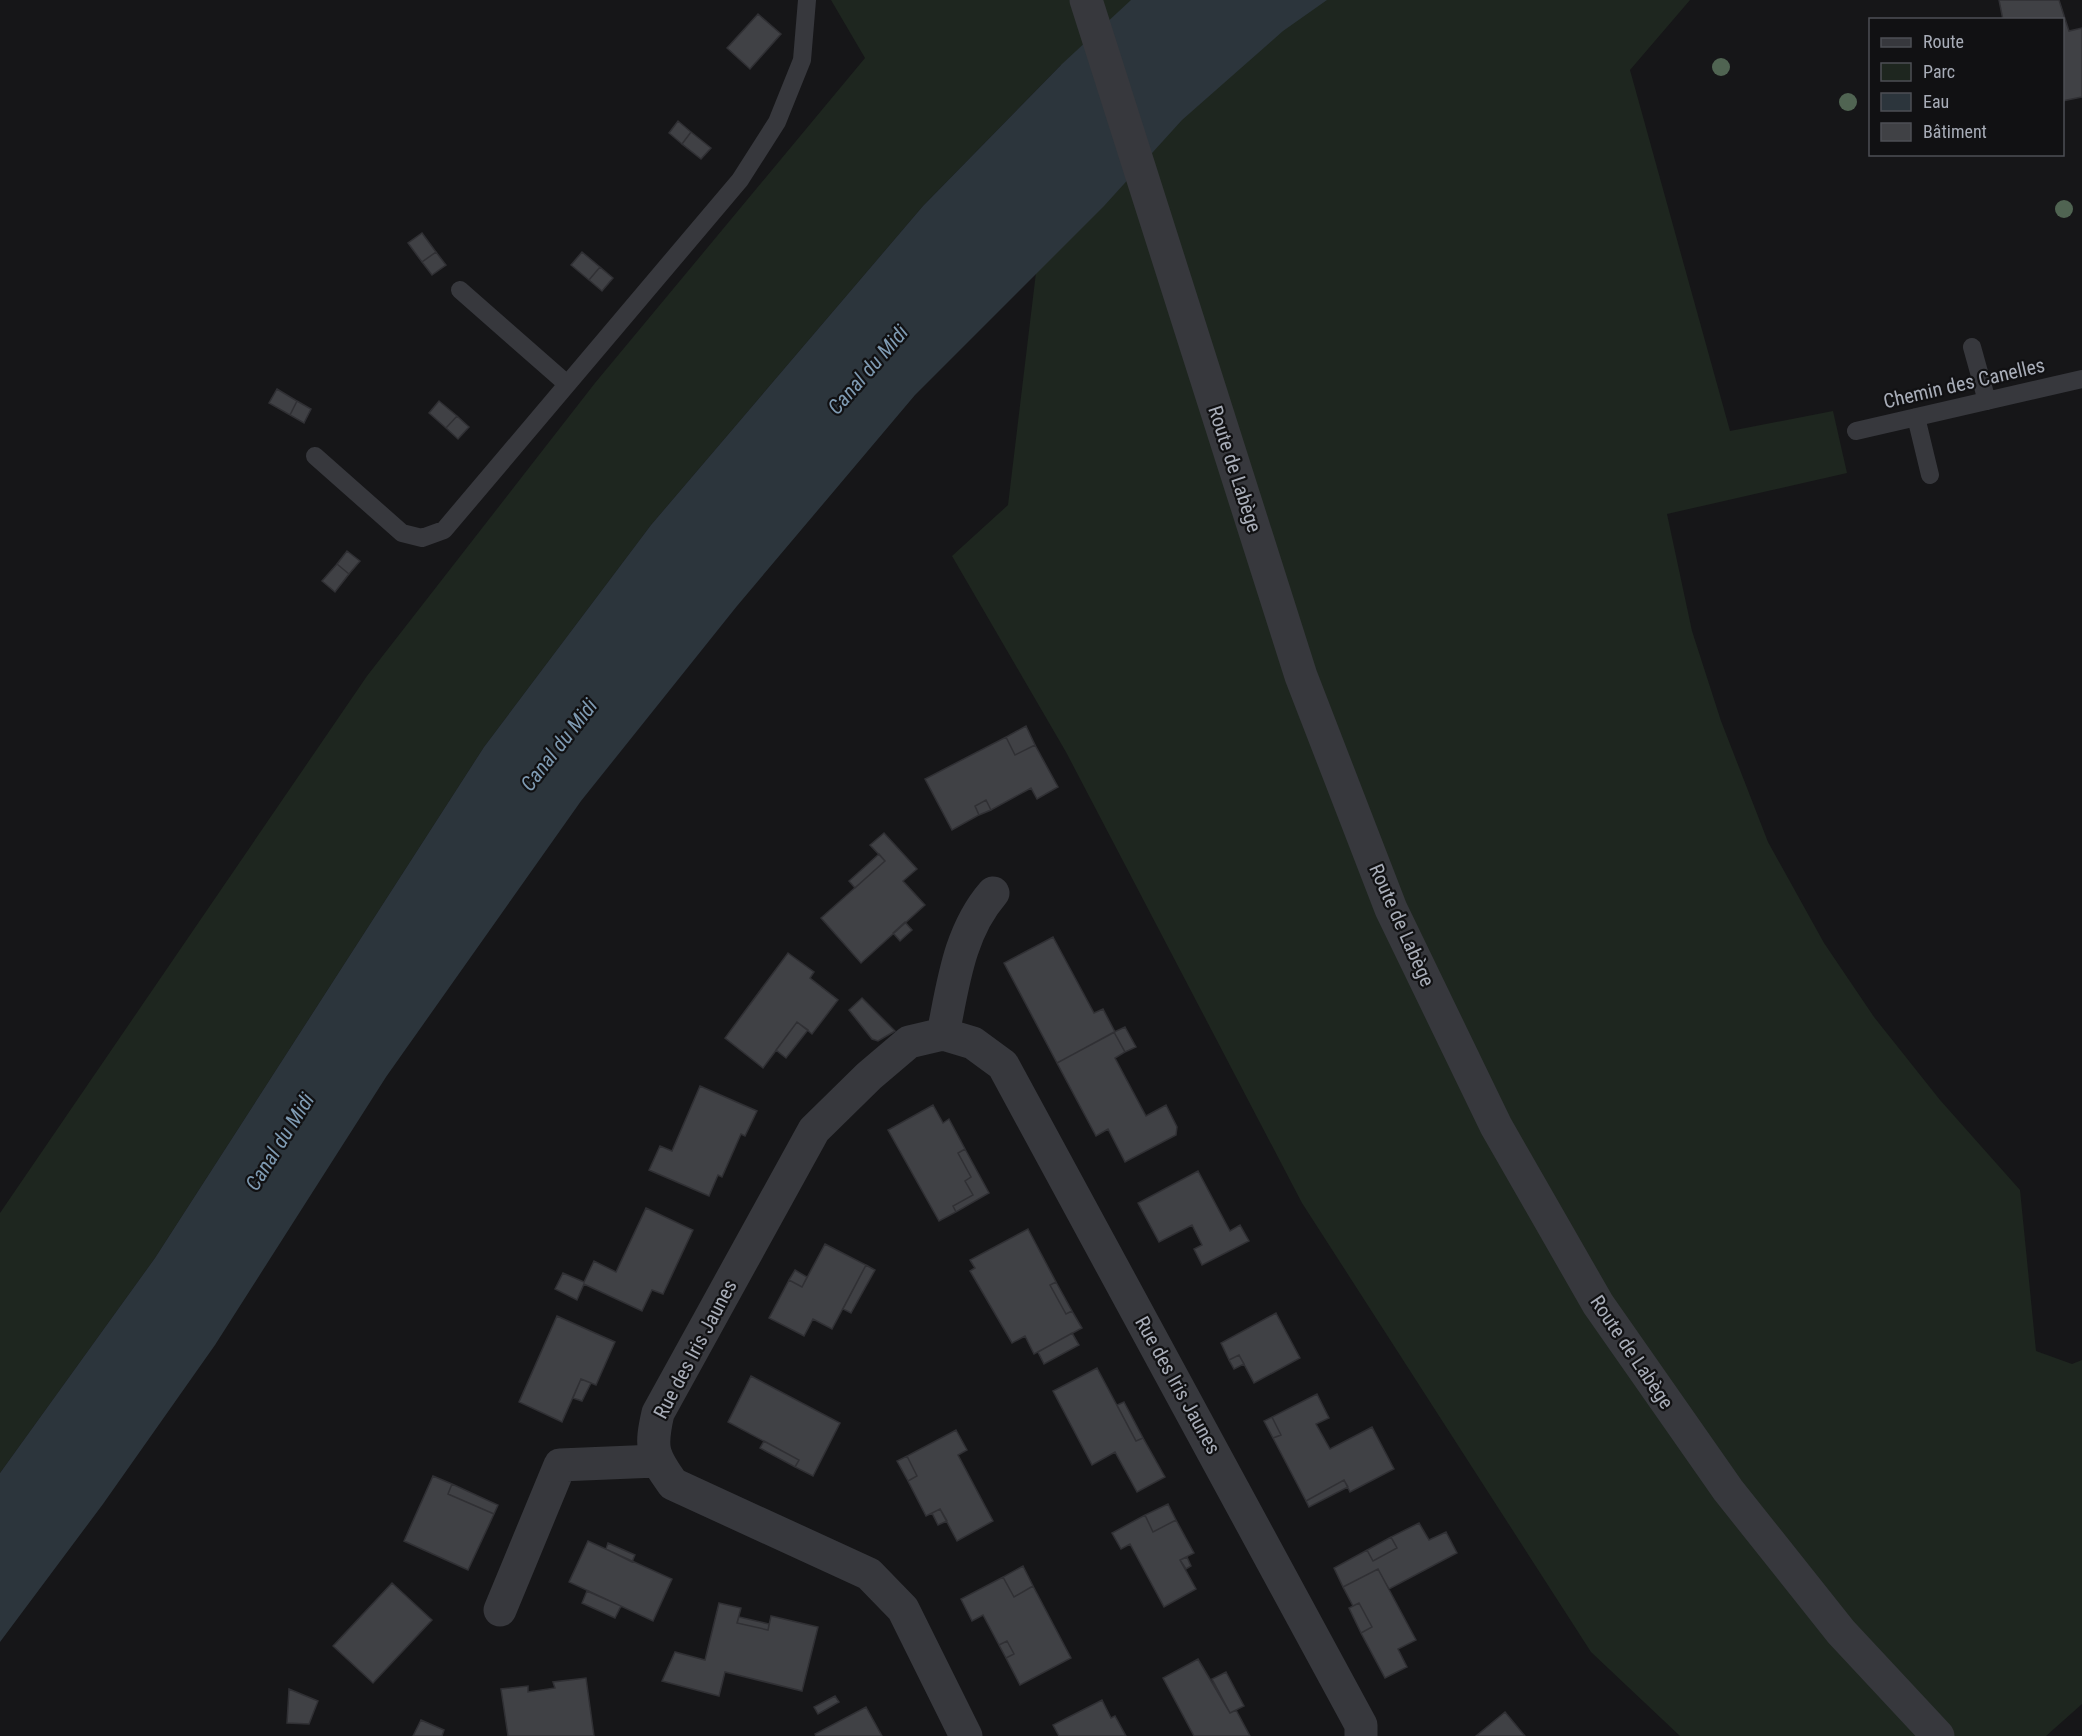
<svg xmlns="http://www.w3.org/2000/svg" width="2082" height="1736" font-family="'Roboto Condensed',sans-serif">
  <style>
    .green { fill: #1e261f }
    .water { fill: #2c353c }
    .building { fill: #404145; stroke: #303034; stroke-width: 1.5 }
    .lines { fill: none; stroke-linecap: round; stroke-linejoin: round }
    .service { stroke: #37383d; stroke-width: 18 }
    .minor { stroke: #37383d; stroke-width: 33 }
    .tertiary { stroke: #37383d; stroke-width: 33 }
    .tree { fill: #506452 }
    .labels { text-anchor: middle; stroke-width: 4.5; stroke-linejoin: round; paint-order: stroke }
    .street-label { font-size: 20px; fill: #a8adb8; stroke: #111113 }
    .water-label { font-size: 21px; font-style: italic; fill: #7f9bb3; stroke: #111113 }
  </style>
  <rect width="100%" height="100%" fill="#161618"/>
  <path class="green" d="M 831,0 L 1690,0 L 1630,70 L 1730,431 L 1833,411 L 1847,473 L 1667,514 L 1692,631 L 1721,721 L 1768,842 L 1824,943 L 1874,1017 L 1940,1100 L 2020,1190 L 2036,1351 L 2072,1364 L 2082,1360 L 2082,1704 L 2046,1736 L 1680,1736 L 1591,1652 L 1302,1203 L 1066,752 L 952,556 L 1008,505 L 1061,65 L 923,206 L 651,525 L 484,747 L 155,1258 L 0,1473 L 0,1213 L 367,676 L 595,383 L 865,58 Z"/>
  <path class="water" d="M 1131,0 L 1327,0 L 1283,31 L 1182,120 L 1104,206 L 915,395 L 737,606 L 581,801 L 386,1077 L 215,1345 L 103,1504 L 0,1642 L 0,1473 L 155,1258 L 484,747 L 651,525 L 923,206 L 1062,64 Z"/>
  <path class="building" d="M 1999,0 L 2059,0 L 2069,31 L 2082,28 L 2082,97 L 2062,101 L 2062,20 L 2003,20 Z
    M 758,14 L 781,34 L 750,69 L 727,48 Z
    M 678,121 L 691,132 L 682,144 L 669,133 Z
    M 691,132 L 711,148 L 701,159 L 682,144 Z
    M 422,233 L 436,252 L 422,262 L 408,243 Z
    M 436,252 L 446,265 L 432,275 L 422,262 Z
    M 582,252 L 600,267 L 589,280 L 571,265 Z
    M 600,267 L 613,278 L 602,291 L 589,280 Z
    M 277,389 L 297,401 L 290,415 L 269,403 Z
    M 297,401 L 311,409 L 304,423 L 290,415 Z
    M 439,401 L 457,416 L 446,428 L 429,413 Z
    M 457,416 L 469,427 L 458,439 L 446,428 Z
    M 347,551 L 360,561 L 349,574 L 337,564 Z
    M 337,564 L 349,574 L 335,592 L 322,581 Z
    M 1026,726 L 1035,745 L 1015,755 L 1006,737 Z
    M 1006,737 L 1015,755 L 1035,745 L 1058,787 L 1037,799 L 1031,788 L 991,810 L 986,800 L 975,806 L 979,815 L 952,830 L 925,779 Z
    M 986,800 L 991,810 L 979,815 L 975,806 Z
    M 884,833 L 917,869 L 903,881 L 925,905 L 861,963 L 821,918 L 885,861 L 870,845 Z
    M 879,854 L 885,861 L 855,888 L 849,881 Z
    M 905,922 L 912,930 L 900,941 L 893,933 Z
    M 1053,937 L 1094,1013 L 1103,1009 L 1115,1032 L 1057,1063 L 1004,963 Z
    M 788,953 L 814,972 L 810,978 L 838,1000 L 812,1034 L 797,1022 L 763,1068 L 725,1038 Z
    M 862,998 L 895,1031 L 878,1041 L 872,1039 L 849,1010 Z
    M 797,1022 L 808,1030 L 786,1058 L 776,1050 Z
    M 1125,1027 L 1136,1047 L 1125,1052 L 1114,1032 Z
    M 1114,1032 L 1125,1052 L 1115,1058 L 1146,1116 L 1166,1105 L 1177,1127 L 1176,1135 L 1125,1162 L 1108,1129 L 1096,1136 L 1057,1063 Z
    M 700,1086 L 757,1111 L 745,1136 L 741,1134 L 722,1177 L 718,1175 L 709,1196 L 649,1170 L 660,1146 L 672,1151 Z
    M 933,1105 L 943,1123 L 949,1119 L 965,1149 L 958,1153 L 971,1177 L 965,1181 L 973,1195 L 953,1206 L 956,1212 L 939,1221 L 888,1130 Z
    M 965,1149 L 989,1193 L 956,1212 L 953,1206 L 973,1195 L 965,1181 L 971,1177 L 958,1153 Z
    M 1198,1171 L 1230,1231 L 1240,1225 L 1249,1241 L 1202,1265 L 1194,1249 L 1202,1245 L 1192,1225 L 1159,1242 L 1138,1203 Z
    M 646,1208 L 693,1230 L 663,1294 L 652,1290 L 642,1311 L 584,1284 L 577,1300 L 555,1289 L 563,1273 L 584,1282 L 594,1261 L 616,1272 Z
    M 1028,1229 L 1056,1282 L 1050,1285 L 1066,1314 L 1072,1311 L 1082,1328 L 1034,1354 L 1025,1336 L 1012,1343 L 970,1271 L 975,1268 L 970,1260 Z
    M 825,1244 L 866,1265 L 832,1329 L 813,1319 L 804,1336 L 769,1318 L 789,1280 L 802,1287 Z
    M 866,1265 L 875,1270 L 851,1313 L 843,1309 Z
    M 795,1270 L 807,1277 L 802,1287 L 789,1280 Z
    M 1056,1282 L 1072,1311 L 1066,1314 L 1050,1285 Z
    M 1276,1313 L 1300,1358 L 1254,1383 L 1239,1355 L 1229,1360 L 1221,1343 Z
    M 557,1316 L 615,1342 L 596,1385 L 581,1379 L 562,1422 L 519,1402 Z
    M 1072,1333 L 1079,1345 L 1044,1364 L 1038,1352 Z
    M 1239,1355 L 1244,1364 L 1234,1369 L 1229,1360 Z
    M 1097,1368 L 1136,1441 L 1143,1438 L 1165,1477 L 1137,1492 L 1115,1452 L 1092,1465 L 1053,1391 Z
    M 751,1376 L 840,1423 L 813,1476 L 795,1467 L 799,1460 L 728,1422 Z
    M 581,1379 L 591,1383 L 582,1401 L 573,1398 Z
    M 1317,1394 L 1329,1418 L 1316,1424 L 1330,1449 L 1372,1427 L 1394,1469 L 1350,1492 L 1344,1480 L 1306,1501 L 1273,1438 L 1281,1435 L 1272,1417 Z
    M 1124,1402 L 1143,1438 L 1136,1441 L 1117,1405 Z
    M 1272,1417 L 1281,1435 L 1273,1438 L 1264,1421 Z
    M 956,1430 L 967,1450 L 958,1455 L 993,1521 L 957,1541 L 940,1509 L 926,1516 L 908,1481 L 917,1476 L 907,1456 Z
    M 764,1441 L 799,1460 L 795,1467 L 760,1448 Z
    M 907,1456 L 917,1476 L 908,1481 L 897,1461 Z
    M 433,1476 L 452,1484 L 448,1494 L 494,1514 L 468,1570 L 404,1541 Z
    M 1344,1480 L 1348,1487 L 1309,1507 L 1306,1501 Z
    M 452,1484 L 498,1505 L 494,1514 L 448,1494 Z
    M 1168,1504 L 1176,1520 L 1153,1532 L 1145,1515 Z
    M 940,1509 L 947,1521 L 938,1525 L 932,1513 Z
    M 1145,1515 L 1153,1532 L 1176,1520 L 1194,1553 L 1180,1560 L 1196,1589 L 1164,1607 L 1130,1544 L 1121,1549 L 1112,1533 Z
    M 1419,1523 L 1429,1540 L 1446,1532 L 1457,1553 L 1389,1589 L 1378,1569 L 1343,1587 L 1334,1568 L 1367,1550 L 1373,1561 L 1397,1548 L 1391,1537 Z
    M 1391,1537 L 1397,1548 L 1373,1561 L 1367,1550 Z
    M 588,1541 L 672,1579 L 653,1621 L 569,1582 Z
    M 608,1543 L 635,1555 L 632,1562 L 606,1549 Z
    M 1187,1557 L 1191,1566 L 1186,1569 L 1180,1560 Z
    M 1023,1566 L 1033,1586 L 1014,1597 L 1003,1577 Z
    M 1378,1569 L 1416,1640 L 1398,1649 L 1407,1667 L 1385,1678 L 1361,1633 L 1372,1627 L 1359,1603 L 1353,1606 L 1343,1587 Z
    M 1003,1577 L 1014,1597 L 1033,1586 L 1071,1658 L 1020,1685 L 1006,1658 L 1014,1654 L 1007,1641 L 999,1645 L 983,1615 L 972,1621 L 961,1599 Z
    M 392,1583 L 432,1620 L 373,1683 L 333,1646 Z
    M 587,1591 L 621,1606 L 615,1618 L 582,1603 Z
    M 719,1603 L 741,1608 L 737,1623 L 768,1630 L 771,1616 L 818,1627 L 802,1691 L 725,1672 L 719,1696 L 662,1681 L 675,1652 L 705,1660 Z
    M 1359,1603 L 1372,1627 L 1361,1633 L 1349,1608 Z
    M 739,1617 L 769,1624 L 768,1630 L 737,1623 Z
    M 1007,1641 L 1014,1654 L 1006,1658 L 999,1645 Z
    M 1198,1659 L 1230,1713 L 1236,1710 L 1250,1736 L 1194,1736 L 1163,1678 Z
    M 1226,1672 L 1244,1706 L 1230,1713 L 1212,1679 Z
    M 586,1678 L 594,1736 L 508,1736 L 501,1689 L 528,1686 L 528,1692 L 555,1688 L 553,1682 Z
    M 289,1689 L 318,1701 L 309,1724 L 287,1723 Z
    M 835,1696 L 839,1702 L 818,1714 L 814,1707 Z
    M 1102,1700 L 1111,1718 L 1115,1716 L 1126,1736 L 1059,1736 L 1053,1725 Z
    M 866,1707 L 882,1736 L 816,1736 L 815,1734 Z
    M 1505,1712 L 1525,1736 L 1476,1736 Z
    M 421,1720 L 444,1730 L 442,1736 L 413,1736 Z"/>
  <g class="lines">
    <path class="service" d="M 460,290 L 567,384
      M 1972,347 L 1987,401
      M 1916,417 L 1930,475
      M 1856,431 L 2082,379
      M 315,456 L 402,533 L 422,538 L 444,530 L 740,180 L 777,122 L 802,60 L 807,0"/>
    <path class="minor" d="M 943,1034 C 953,985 959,932 993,893
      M 500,1610 L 560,1465 L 656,1461
      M 966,1736 L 903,1609 L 869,1574 L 673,1484 C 652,1455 650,1448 658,1413 L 814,1130 L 869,1076 L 909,1042 L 943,1034 L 973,1043 L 1003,1065 L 1361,1725 L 1361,1736"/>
    <path class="tertiary" d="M 1086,0 L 1301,676 L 1391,909 L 1496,1126 L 1598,1304 L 1728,1490 L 1841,1632 L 1938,1736"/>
  </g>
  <g class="tree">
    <circle cx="1721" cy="67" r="9"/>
    <circle cx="1848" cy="102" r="9"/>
    <circle cx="2064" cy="209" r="9"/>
  </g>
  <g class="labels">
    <g class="street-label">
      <text transform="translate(1964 383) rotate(-13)" y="7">Chemin des Canelles</text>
      <text transform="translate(1235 469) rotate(72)" y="7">Route de Labège</text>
      <text transform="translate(1402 925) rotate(66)" y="7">Route de Labège</text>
      <text transform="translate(695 1349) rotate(-62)" y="7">Rue des Iris Jaunes</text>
      <text transform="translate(1632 1352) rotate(56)" y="7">Route de Labège</text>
      <text transform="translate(1178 1385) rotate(61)" y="7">Rue des Iris Jaunes</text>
    </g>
    <g class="water-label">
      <text transform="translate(868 370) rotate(-49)" y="7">Canal du Midi</text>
      <text transform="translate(559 745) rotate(-52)" y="7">Canal du Midi</text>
      <text transform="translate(280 1142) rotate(-58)" y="7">Canal du Midi</text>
    </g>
  </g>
  <rect x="1869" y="18" width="195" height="138" fill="#111113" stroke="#4d4f55" stroke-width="1.5"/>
  <rect x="1881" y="38" width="30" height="9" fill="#37383d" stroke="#4d4f55" stroke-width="1.5"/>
  <text x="1923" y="48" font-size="18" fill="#a8adb8">Route</text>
  <rect x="1881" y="63" width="30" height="18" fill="#1e261f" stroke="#4d4f55" stroke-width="1.5"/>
  <text x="1923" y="78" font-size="18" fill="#a8adb8">Parc</text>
  <rect x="1881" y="93" width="30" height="18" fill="#2c353c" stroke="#4d4f55" stroke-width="1.5"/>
  <text x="1923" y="108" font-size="18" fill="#a8adb8">Eau</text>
  <rect x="1881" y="123" width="30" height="18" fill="#404145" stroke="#4d4f55" stroke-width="1.5"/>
  <text x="1923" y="138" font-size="18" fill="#a8adb8">Bâtiment</text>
</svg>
